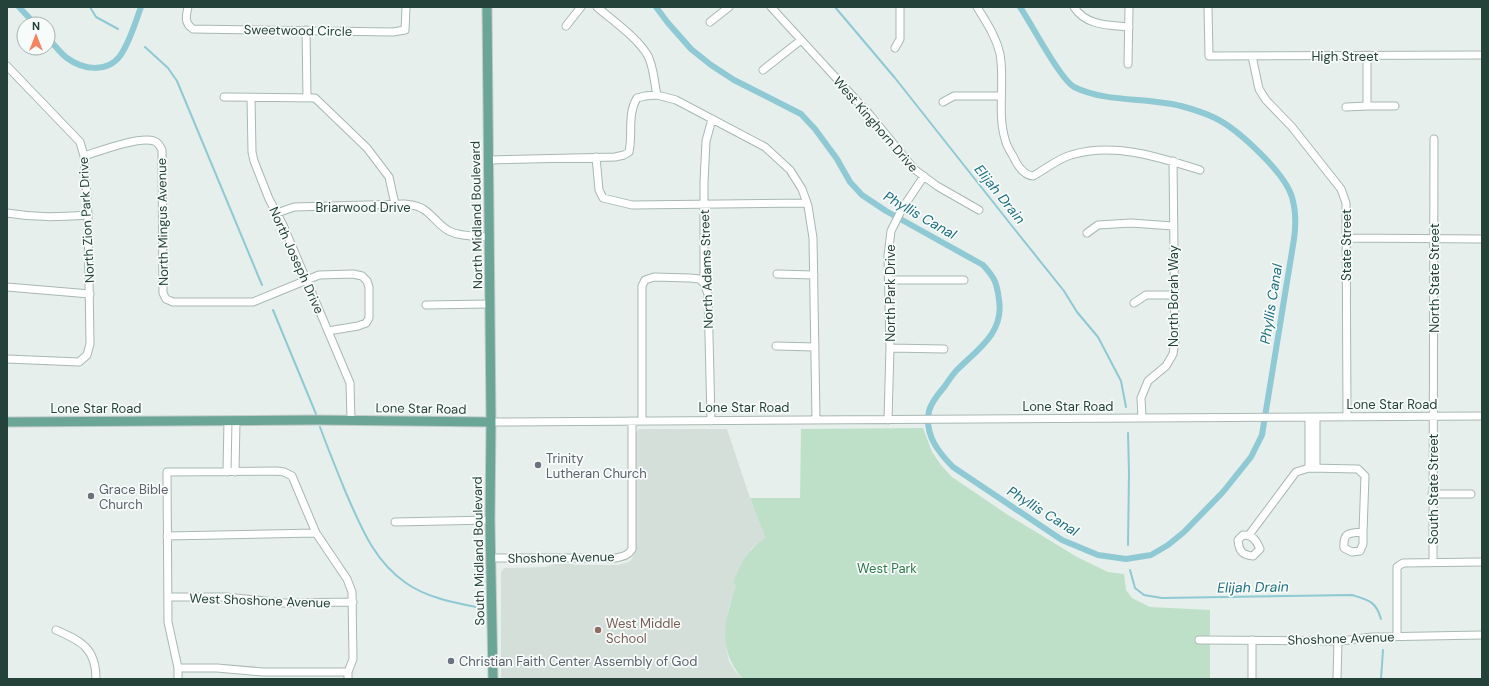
<svg xmlns="http://www.w3.org/2000/svg" width="1489" height="686" font-family="'DM Sans',sans-serif">
  <style>
    .built { fill: #d4dfda }
    .green { fill: #bfe0c8 }
    .lines { fill: none; stroke-linecap: round; stroke-linejoin: round }
    .stream { stroke: #8ec9d4; stroke-width: 2 }
    .canal { stroke: #8ec9d4; stroke-width: 6 }
    .minor-casing { stroke: #a8b8b2; stroke-width: 9 }
    .major-casing { stroke: #c2cac8; stroke-width: 11 }
    .minor { stroke: #fff; stroke-width: 7 }
    .major { stroke: #6aa596; stroke-width: 9 }
    .worship-dot { fill: #6b7280; stroke: #f7fbf9; stroke-width: 1.5 }
    .education-dot { fill: #8d6e63; stroke: #f7fbf9; stroke-width: 1.5 }
    .labels { text-anchor: middle; stroke-width: 3.5; stroke-linejoin: round; paint-order: stroke }
    .street-label { font-size: 13px; fill: #24423a; stroke: #f7fbf9 }
    .worship-label { font-size: 13px; fill: #5b616d; stroke: #f7fbf9; text-anchor: start }
    .park-label { font-size: 13px; fill: #2d7a4b; stroke: #f7fbf9 }
    .education-label { font-size: 13px; fill: #785e54; stroke: #f7fbf9; text-anchor: start }
    .water-label { font-size: 14px; font-style: italic; fill: #1c6f80; stroke: #f7fbf9 }
  </style>
  <rect width="100%" height="100%" fill="#e6efeb"/>
  <path class="built" d="M 639,429 L 727,429 L 750,498 L 765,537 L 751,549 L 734,584 L 736,585 L 728,610 L 726,647 L 729,661 L 735,671 L 743,679 L 501,679 L 501,572 L 504,568 L 545,567 L 554,564 L 572,564 L 576,565 L 618,565 L 629,562 L 633,557 L 636,547 L 635,434 Z"/>
  <path class="green" d="M 923,428 L 932,452 L 941,465 L 952,477 L 1008,515 L 1077,557 L 1108,572 L 1124,574 L 1126,590 L 1132,598 L 1150,607 L 1210,610 L 1210,679 L 743,679 C 716,649 725,619 736,585 L 733,584 C 741,562 747,552 765,537 L 750,498 L 800,498 L 801,429 Z"/>
  <g class="lines">
    <path class="stream" d="M 90,7 L 96,17 L 118,29
      M 835,7 L 895,78 L 1012,226 L 1064,291 L 1077,312 L 1098,337 L 1121,381 L 1126,407
      M 145,47 L 168,68 L 177,81 L 262,285
      M 273,310 L 316,414
      M 320,427 C 328,449 337,471 346,493 C 361,527 374,561 406,583 C 427,598 456,603 481,608
      M 1128,433 L 1129,473 L 1128,545
      M 1130,570 L 1135,588 L 1144,595 L 1162,598 L 1352,595 C 1368,600 1376,601 1381,619
      M 1381,679 L 1383,650"/>
    <path class="canal" d="M 19,7 L 35,24
      M 656,7 L 668,23 L 691,49 L 711,65 L 734,80 L 801,114 L 815,129 L 837,159 L 850,182 L 862,195 L 886,211 L 983,265 C 995,278 997,283 999,300 C 1004,331 980,348 960,367 C 954,372 949,380 945,386 C 939,393 931,402 929,411 C 924,434 938,452 953,467 L 1062,540 L 1098,555 L 1126,559 L 1151,555 L 1168,545 L 1184,532 L 1223,492 L 1251,457 L 1262,435 L 1294,239 C 1296,225 1296,211 1292,197 C 1285,173 1238,129 1215,118 C 1205,113 1192,109 1181,106 C 1146,97 1107,103 1074,87 C 1060,79 1031,23 1020,7
      M 48,38 C 54,44 60,53 67,58 C 83,70 107,73 120,56 C 130,42 135,23 141,7"/>
    <defs>
      <path id="minor" d="M 188,7 C 186,16 184,23 193,29 L 393,32 L 405,30 L 406,7
        M 597,7 C 612,20 638,38 648,56 C 654,68 654,82 657,95
        M 771,7 L 870,115 L 914,169 L 937,186 L 979,210
        M 977,7 C 986,22 996,36 1000,54 C 1005,81 997,113 1005,139 C 1006,145 1010,151 1013,156 C 1017,165 1023,175 1033,176 C 1044,170 1059,158 1071,155 C 1114,142 1159,157 1200,170
        M 1074,7 C 1086,26 1109,25 1129,27
        M 1208,7 L 1209,56 L 1482,55
        M 710,22 L 729,7
        M 566,26 L 581,7
        M 306,30 L 307,97
        M 895,48 L 900,39 L 900,7
        M 1252,56 L 1259,89 L 1266,100 L 1292,127 L 1341,189 L 1346,203 L 1347,417
        M 1367,56 L 1367,106
        M 1128,64 L 1129,7
        M 7,66 L 80,142 L 84,156 L 88,215 L 90,344 L 87,355 L 79,362 L 7,359
        M 763,70 L 801,40
        M 224,97 L 315,98 L 367,148 L 389,177 L 395,204
        M 251,98 L 252,152 L 254,161 L 269,199 L 283,225 L 350,383 L 351,420
        M 943,102 L 954,96 L 1001,96
        M 1346,107 L 1367,106 L 1395,106
        M 84,156 C 100,151 139,136 154,141 C 158,142 160,146 162,150 L 163,293 L 166,299 L 173,302 L 253,302 L 319,275 L 353,274 L 362,276 L 367,281 L 369,287 L 369,318 L 366,323 L 358,326 L 328,331
        M 596,157 L 599,190 L 603,198 L 632,205 L 807,203
        M 488,160 L 615,157 L 624,155 L 629,152 C 633,134 627,114 637,98 L 645,96 L 657,95 L 676,100 L 765,147 L 790,170 L 802,189 L 808,206 L 813,238 L 816,420
        M 7,213 C 37,218 58,217 88,215
        M 277,213 L 294,207 L 404,204 C 410,205 417,205 423,209 C 432,214 438,225 449,231 C 461,237 476,236 489,237
        M 1087,233 L 1098,225 L 1131,223 L 1173,226
        M 1345,238 L 1482,239
        M 777,274 L 814,275
        M 889,280 L 964,280
        M 7,287 L 90,294
        M 1134,303 L 1146,295 L 1174,295
        M 426,305 L 490,304
        M 776,346 L 815,347
        M 890,348 L 944,349
        M 1142,418 L 1141,398 L 1148,381 L 1166,366 L 1173,354 L 1175,342 L 1173,161
        M 1309,418 L 1309,468
        M 1316,418 L 1316,468
        M 888,420 L 890,348 L 888,256 L 891,231 L 902,209 L 924,176
        M 642,421 L 642,286 L 645,280 L 654,277 L 690,278 L 699,279 L 704,283
        M 711,421 L 708,294 L 704,283 L 704,182 L 706,141 L 712,119
        M 491,422 L 1482,416
        M 227,472 L 228,420
        M 235,472 L 236,420
        M 1432,494 L 1471,494
        M 395,522 L 490,520
        M 1363,532 L 1363,544 L 1360,551 L 1352,552 L 1344,548 C 1343,532 1349,533 1363,532 Z
        M 1243,535 C 1253,535 1256,540 1260,549 L 1253,556 C 1242,555 1239,551 1238,540 Z
        M 1249,535 L 1296,472 L 1309,468 L 1358,469 L 1365,476 L 1363,532
        M 167,536 L 316,533
        M 491,558 L 616,558 C 623,556 628,556 632,549 L 632,421
        M 1433,562 L 1434,139
        M 168,597 L 226,597 L 284,603 L 353,602
        M 56,630 C 81,641 96,648 96,679
        M 1397,636 L 1397,567 L 1403,563 L 1482,562
        M 1199,640 L 1341,641 L 1372,637 L 1482,635
        M 178,668 L 217,668 L 263,672 L 348,672
        M 178,679 L 178,668 L 168,622 L 167,472 L 277,471 L 284,472 L 292,476 L 316,533 L 347,579 L 352,592 L 353,659 L 348,672 L 348,679
        M 1252,679 L 1252,640
        M 1337,679 L 1338,641"/>
      <path id="major" d="M 487,7 L 491,422 L 490,520 L 493,679
        M 7,422 L 316,420 L 491,422"/>
    </defs>
    <use href="#minor" class="minor-casing"/>
    <use href="#major" class="major-casing"/>
    <use href="#minor" class="minor"/>
    <use href="#major" class="major"/>
  </g>
  <g class="worship-dot">
    <circle cx="538" cy="465" r="4"/>
    <circle cx="91" cy="496" r="4"/>
    <circle cx="451" cy="661" r="4"/>
  </g>
  <circle class="education-dot" cx="598" cy="630" r="4"/>
  <g class="labels">
    <g class="street-label">
      <text transform="translate(298 30) rotate(1)" y="5">Sweetwood Circle</text>
      <text x="1345" y="61">High Street</text>
      <text transform="translate(876 124) rotate(49)" y="5">West Kinghorn Drive</text>
      <text x="363" y="212">Briarwood Drive</text>
      <text transform="translate(476 215) rotate(-91)" y="5">North Midland Boulevard</text>
      <text transform="translate(86 220) rotate(-93)" y="5">North Zion Park Drive</text>
      <text transform="translate(162 222) rotate(-91)" y="5">North Mingus Avenue</text>
      <text transform="translate(1346 245) rotate(-90)" y="5">State Street</text>
      <text transform="translate(297 260) rotate(66)" y="5">North Joseph Drive</text>
      <text transform="translate(706 269) rotate(-92)" y="5">North Adams Street</text>
      <text transform="translate(1434 278) rotate(-90)" y="5">North State Street</text>
      <text transform="translate(890 293) rotate(-90)" y="5">North Park Drive</text>
      <text transform="translate(1173 296) rotate(-90)" y="5">North Borah Way</text>
      <text x="1392" y="409">Lone Star Road</text>
      <text x="1068" y="411">Lone Star Road</text>
      <text x="744" y="412">Lone Star Road</text>
      <text x="96" y="413">Lone Star Road</text>
      <text transform="translate(421 408) rotate(1)" y="5">Lone Star Road</text>
      <text transform="translate(1433 489) rotate(-90)" y="5">South State Street</text>
      <text transform="translate(478 551) rotate(-91)" y="5">South Midland Boulevard</text>
      <text transform="translate(561 557) rotate(-1)" y="5">Shoshone Avenue</text>
      <text transform="translate(260 600) rotate(2)" y="5">West Shoshone Avenue</text>
      <text transform="translate(1341 638) rotate(-2)" y="5">Shoshone Avenue</text>
    </g>
    <g class="worship-label">
      <text x="546" y="463">Trinity<tspan x="546" dy="15">Lutheran Church</tspan></text>
      <text x="99" y="494">Grace Bible<tspan x="99" dy="15">Church</tspan></text>
      <text x="459" y="666">Christian Faith Center Assembly of God</text>
    </g>
    <g class="park-label">
      <text x="887" y="573">West Park</text>
    </g>
    <g class="education-label">
      <text x="606" y="628">West Middle<tspan x="606" dy="15">School</tspan></text>
    </g>
    <g class="water-label">
      <text transform="translate(1000 194) rotate(51)" y="5">Elijah Drain</text>
      <text transform="translate(920 215) rotate(30)" y="5">Phyllis Canal</text>
      <text transform="translate(1271 304) rotate(-81)" y="5">Phyllis Canal</text>
      <text transform="translate(1043 511) rotate(32)" y="5">Phyllis Canal</text>
      <text transform="translate(1253 587) rotate(-1)" y="5">Elijah Drain</text>
    </g>
  </g>
  <rect width="1489" height="686" fill="none" stroke="#24423a" stroke-width="16"/>
  <g transform="translate(36 36)"><circle r="19" fill="#f7fbf9" stroke="#a3b1ad"/>
  <path d="M0-3L7 15L0 10L-7 15Z" fill="#f4845f"/>
  <text y="-6" font-size="11" font-weight="bold" text-anchor="middle" fill="#24423a">N</text>
  </g>
</svg>
